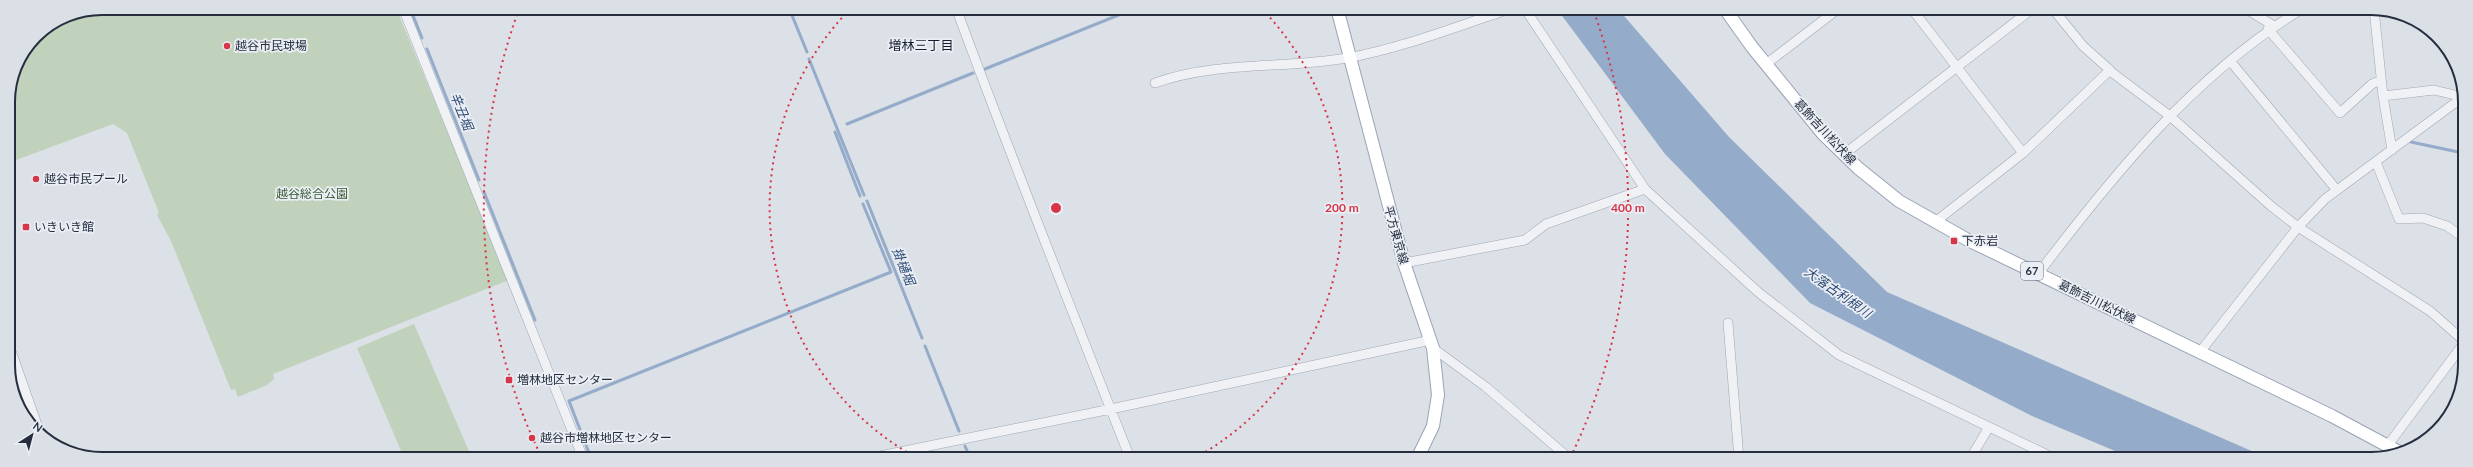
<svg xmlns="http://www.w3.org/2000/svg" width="2473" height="467" font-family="Lato,'Noto Sans JP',sans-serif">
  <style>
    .green { fill: #c1d2bc }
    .water { fill: #94acca }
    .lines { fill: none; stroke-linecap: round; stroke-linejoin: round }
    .stream { stroke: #94acca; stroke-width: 3 }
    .minor-casing { stroke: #a1a7b1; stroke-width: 10 }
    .major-casing { stroke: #9aa3b4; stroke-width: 14 }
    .minor { stroke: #eff1f5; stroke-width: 9 }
    .major { stroke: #fff; stroke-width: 12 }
    .ring { fill: none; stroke: #d63648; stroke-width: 2; stroke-dasharray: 2 4 }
    .poi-dot { fill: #d63648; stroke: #ebeff5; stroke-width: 1.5 }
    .labels { text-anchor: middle; stroke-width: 3.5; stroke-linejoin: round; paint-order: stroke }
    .shield { fill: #ebeff5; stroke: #606775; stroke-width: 1 }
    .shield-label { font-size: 11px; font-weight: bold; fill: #252d3e }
    .poi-label { font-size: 12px; fill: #252d3e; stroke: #ebeff5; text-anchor: start }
    .street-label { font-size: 12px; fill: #252d3e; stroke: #ebeff5 }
    .park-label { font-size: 12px; fill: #375b31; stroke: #ebeff5 }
    .neighbourhood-label { font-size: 13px; fill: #171e2f; stroke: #ebeff5 }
    .water-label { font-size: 13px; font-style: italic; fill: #2c4a74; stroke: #ebeff5 }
    .rim { fill: none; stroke: #252d3e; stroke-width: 2 }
    .centre { fill: #d63648; stroke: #ebeff5; stroke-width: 2 }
    .ring-label { font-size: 12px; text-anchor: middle; font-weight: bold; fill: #d63648; stroke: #ebeff5; stroke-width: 3.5; stroke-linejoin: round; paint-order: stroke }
  </style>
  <rect width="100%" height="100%" fill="#dce0e7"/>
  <path class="green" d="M 102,8 L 396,8 L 509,280 L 273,374 L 274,379 L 267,385 L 238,397 L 235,389 L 231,390 L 171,241 L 157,215 L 159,213 L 127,133 L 113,124 L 8,163 L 8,102 L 15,66 L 36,35 L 66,15 Z
    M 414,324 L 472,458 L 404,458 L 357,348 Z"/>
  <path class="water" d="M 1557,9 L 1618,9 L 1729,137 L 1887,292 L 2270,459 L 2134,459 L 2032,416 L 1810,303 L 1665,154 Z"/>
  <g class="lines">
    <path class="stream" d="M 410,8 L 422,38
      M 789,8 L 807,52
      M 427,49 L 479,180
      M 809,59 L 864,195
      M 985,69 L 1136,8
      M 847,124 L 973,73
      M 835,132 L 860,196
      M 2411,142 L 2463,153
      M 484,192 L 535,320
      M 867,201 L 922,338
      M 925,346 L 959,431
      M 965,446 L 970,458
      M 591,458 L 569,401 L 891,272 L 863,204"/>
    <defs>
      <path id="minor" d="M 403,8 L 583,458
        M 956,8 C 1012,159 1071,309 1130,458
        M 1525,9 L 1645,189 L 1758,292 L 1839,355 L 2056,459
        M 1912,9 L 2023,153
        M 2246,9 L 2274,26
        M 2374,9 L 2383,96 L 2392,150
        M 2268,29 L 2340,113 L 2372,84 L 2381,80
        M 2231,62 L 2336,189
        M 1766,64 L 1838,9
        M 2110,71 L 2170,116 L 2271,206 L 2298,227 L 2430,311 L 2464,341
        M 1155,83 C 1217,61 1284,69 1347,58 C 1403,48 1457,26 1510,9
        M 2383,96 L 2434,90 L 2463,97
        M 1843,155 L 2032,9
        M 2376,162 L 2399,219 L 2423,218 L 2447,226 L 2464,238
        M 1935,222 L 2023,153 L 2110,70 L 2083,46 L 2053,9
        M 1404,263 L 1525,240 L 1546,224 L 1645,189
        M 2038,274 C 2113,175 2195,74 2302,9
        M 1728,323 L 1739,459
        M 10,348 L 41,436
        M 1433,348 L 1486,387 L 1570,459
        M 2200,352 L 2298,227 L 2325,199 L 2463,97
        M 2388,445 L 2464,343
        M 870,458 L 1111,409 L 1431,340
        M 1970,459 L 1989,427"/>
      <path id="major" d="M 1337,8 L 1404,263 L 1433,348 L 1438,395 L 1433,426 L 1417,459
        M 1725,9 L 1752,47 L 1823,134 L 1858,168 L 1899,201 L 1968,240 L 2332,416 L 2401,453"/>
    </defs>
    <use href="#minor" class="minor-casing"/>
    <use href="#major" class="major-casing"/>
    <use href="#minor" class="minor"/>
    <use href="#major" class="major"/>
  </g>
  <g class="ring">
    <path d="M917 458A286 286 0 0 1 850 9M1262 9A286 286 0 0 1 1195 458"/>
    <path d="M540 454A572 572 0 0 1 518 12M1594 12A572 572 0 0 1 1572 454"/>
  </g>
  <g class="poi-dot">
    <circle cx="227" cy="46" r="4"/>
    <circle cx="36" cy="179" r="4"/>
    <rect x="22" y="223" width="8" height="8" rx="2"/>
    <rect x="1950" y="237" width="8" height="8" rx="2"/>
    <rect x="505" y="376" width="8" height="8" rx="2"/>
    <circle cx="532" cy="438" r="4"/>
  </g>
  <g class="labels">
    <rect class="shield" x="2021" y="262" width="22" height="18" rx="3"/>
    <g class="shield-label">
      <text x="2032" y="275">67</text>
    </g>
    <g class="poi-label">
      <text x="235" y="50">越谷市民球場</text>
      <text x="44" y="183">越谷市民プール</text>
      <text x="34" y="231">いきいき館</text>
      <text x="1962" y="245">下赤岩</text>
      <text x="517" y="384">増林地区センター</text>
      <text x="540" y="442">越谷市増林地区センター</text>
    </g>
    <g class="street-label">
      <text transform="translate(1825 132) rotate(47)" y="4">葛飾吉川松伏線</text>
      <text transform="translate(1396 235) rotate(74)" y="4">平方東京線</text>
      <text transform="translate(2097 302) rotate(26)" y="4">葛飾吉川松伏線</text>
    </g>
    <g class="park-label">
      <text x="312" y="198">越谷総合公園</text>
    </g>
    <g class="neighbourhood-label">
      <text x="921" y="50">増林三丁目</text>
    </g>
    <g class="water-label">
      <text transform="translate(462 111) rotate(68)" y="5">辛丑堀</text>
      <text transform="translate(904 266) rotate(68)" y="5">掛樋堀</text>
      <text transform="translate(1838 292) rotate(35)" y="5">大落古利根川</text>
    </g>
  </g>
  <path d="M0 0H2473V467H0ZM102 15H2371A87 87 0 0 1 2458 102V365A87 87 0 0 1 2371 452H102A87 87 0 0 1 15 365V102A87 87 0 0 1 102 15Z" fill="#dbdfe6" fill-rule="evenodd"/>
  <path class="rim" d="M102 15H2371A87 87 0 0 1 2458 102V365A87 87 0 0 1 2371 452H102A87 87 0 0 1 15 365V102A87 87 0 0 1 102 15Z"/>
  <circle cx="1056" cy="208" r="6" class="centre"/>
  <g class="ring-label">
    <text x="1342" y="212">200 m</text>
    <text x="1628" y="212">400 m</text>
  </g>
  <g transform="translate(32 435) rotate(36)" stroke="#ebeff5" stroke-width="3" paint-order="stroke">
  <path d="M0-3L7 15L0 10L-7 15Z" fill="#252d3e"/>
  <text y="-6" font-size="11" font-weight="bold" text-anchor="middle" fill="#252d3e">N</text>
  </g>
</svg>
